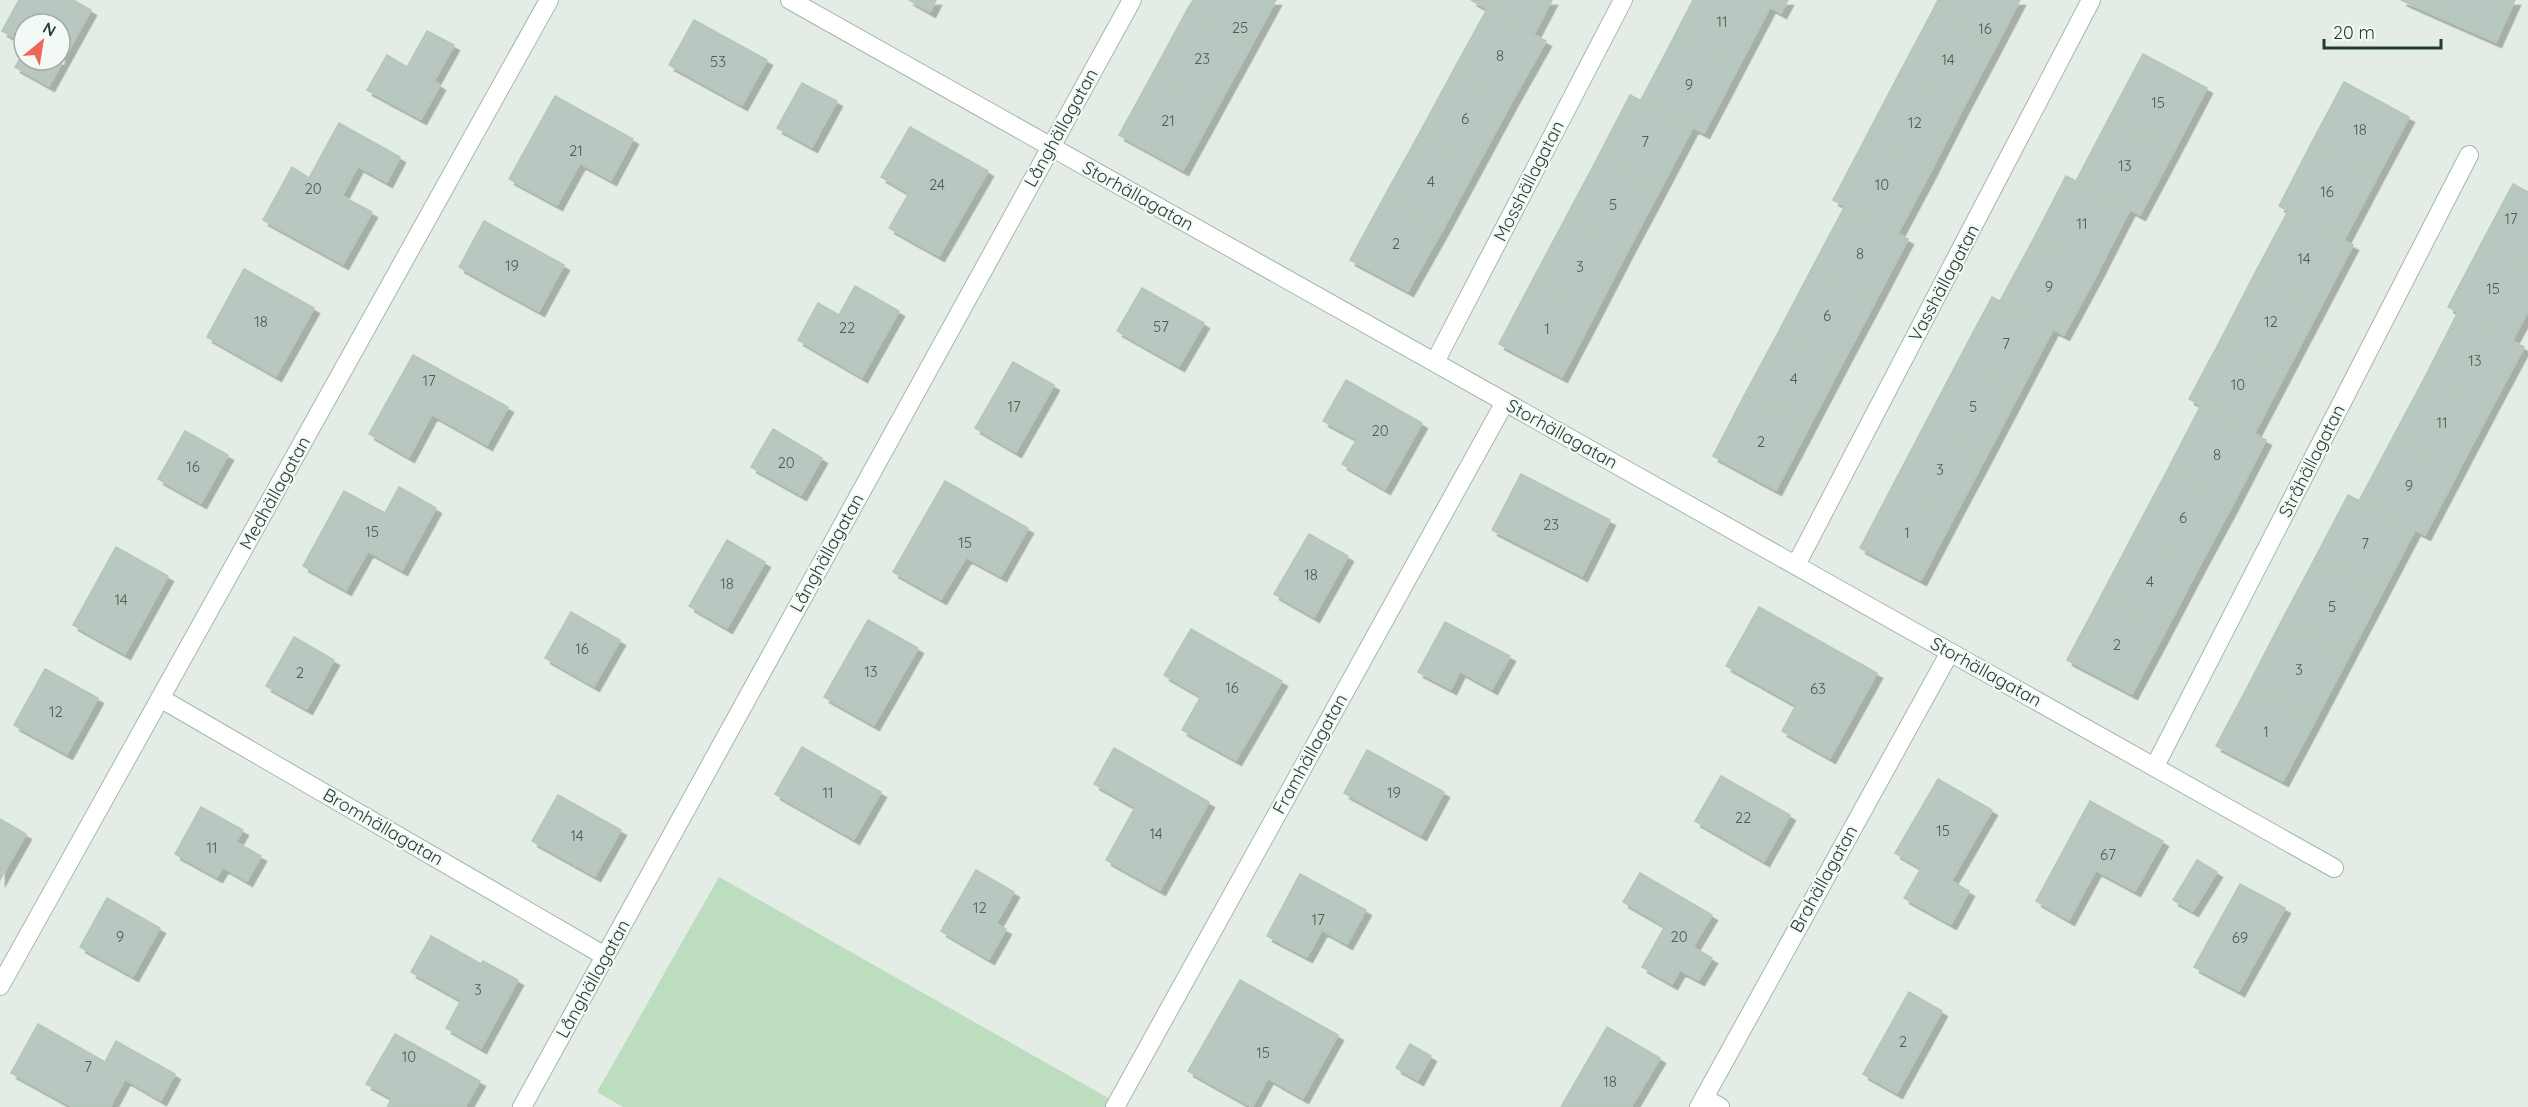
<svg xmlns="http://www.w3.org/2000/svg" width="2528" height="1107" font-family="Quicksand,sans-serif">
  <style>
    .green { fill: #bcdebf }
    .building { fill: #b8c7bf; stroke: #b5c6bc; stroke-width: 1.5; filter: url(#shadow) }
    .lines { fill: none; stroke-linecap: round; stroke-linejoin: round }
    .street-casing { stroke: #a5b5ac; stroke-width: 20 }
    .street { stroke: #fff; stroke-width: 18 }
    .labels { text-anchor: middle; stroke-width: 4.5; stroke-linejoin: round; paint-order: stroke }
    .number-label { font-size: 15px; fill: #486055 }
    .street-label { font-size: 18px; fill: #223e32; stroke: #f3f9f5 }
  </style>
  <defs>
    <filter id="shadow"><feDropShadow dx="5.5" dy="5.5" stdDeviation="0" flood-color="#0004"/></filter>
  </defs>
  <rect width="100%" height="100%" fill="#e3ede6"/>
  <path class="green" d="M 719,877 L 1117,1103 L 1115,1107 L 623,1107 L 597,1092 Z"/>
  <path class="building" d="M 19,0 L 73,0 L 91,10 L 49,86 L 15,67 L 24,52 L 24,60 L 60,60 L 60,24 L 24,24 L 24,43 L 2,31 Z
    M 909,0 L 936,0 L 930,12 Z
    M 1193,0 L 1276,0 L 1251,46 L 1187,10 Z
    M 1471,0 L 1552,0 L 1534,34 Z
    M 1693,0 L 1757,0 L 1770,7 L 1737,70 L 1674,37 Z
    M 1757,0 L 1788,0 L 1781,13 Z
    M 1938,0 L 2020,0 L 1996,46 L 1932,12 Z
    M 2401,0 L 2436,0 L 2430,13 Z
    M 2436,0 L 2515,0 L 2496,42 L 2430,13 Z
    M 1487,9 L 1546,41 L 1511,103 L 1453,71 Z
    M 1187,10 L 1251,46 L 1217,108 L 1153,73 Z
    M 1932,12 L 1996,46 L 1963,108 L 1899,74 Z
    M 694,20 L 767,60 L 742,105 L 669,65 Z
    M 427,31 L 454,45 L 434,81 L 440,85 L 421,119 L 367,90 L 387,55 L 407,67 Z
    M 1674,37 L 1737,70 L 1704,133 L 1641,100 Z
    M 2143,54 L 2207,88 L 2174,151 L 2109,118 Z
    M 1453,71 L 1511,103 L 1477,166 L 1419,134 Z
    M 1153,73 L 1217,108 L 1183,170 L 1119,135 Z
    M 1899,74 L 1963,108 L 1931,171 L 1866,137 Z
    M 2344,82 L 2409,117 L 2376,179 L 2311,144 Z
    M 802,83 L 837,101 L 812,147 L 777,128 Z
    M 1630,95 L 1693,127 L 1660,190 L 1598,157 Z
    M 555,96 L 633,139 L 611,180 L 580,163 L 557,205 L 509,179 Z
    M 2109,118 L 2174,151 L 2140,215 L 2076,181 Z
    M 339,123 L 400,157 L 387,182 L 358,166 L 342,196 L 372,212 L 343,264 L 263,220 L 292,167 L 309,178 Z
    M 910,127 L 988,171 L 939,256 L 889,228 L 909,193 L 881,177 Z
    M 1419,134 L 1477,166 L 1443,229 L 1384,197 Z
    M 1866,137 L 1931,171 L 1898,233 L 1833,200 Z
    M 2311,144 L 2376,179 L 2344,240 L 2279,206 Z
    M 1598,157 L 1660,190 L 1627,252 L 1565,219 Z
    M 2066,176 L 2130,209 L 2098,272 L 2034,238 Z
    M 2513,184 L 2528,192 L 2528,271 L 2480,246 Z
    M 1384,197 L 1443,229 L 1408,291 L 1350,260 Z
    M 1845,206 L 1908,239 L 1875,302 L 1812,268 Z
    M 2288,211 L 2353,245 L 2320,308 L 2255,273 Z
    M 1565,219 L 1627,252 L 1595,314 L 1532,281 Z
    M 484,221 L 564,265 L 539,311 L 459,267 Z
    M 2034,238 L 2098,272 L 2064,335 L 2000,301 Z
    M 2480,246 L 2528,271 L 2528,311 L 2512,341 L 2448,307 Z
    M 1812,268 L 1875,302 L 1842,364 L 1779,331 Z
    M 244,269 L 314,308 L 276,376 L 207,337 Z
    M 2255,273 L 2320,308 L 2287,371 L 2222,337 Z
    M 1532,281 L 1595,314 L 1562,377 L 1499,344 Z
    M 855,286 L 899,311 L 862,377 L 798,340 L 818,303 L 839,315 Z
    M 1142,288 L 1204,323 L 1179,366 L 1117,331 Z
    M 1992,297 L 2053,329 L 2020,392 L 1959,359 Z
    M 2458,312 L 2524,347 L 2491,409 L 2426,375 Z
    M 1779,331 L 1842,364 L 1809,427 L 1745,394 Z
    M 2222,337 L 2287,371 L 2254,434 L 2189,399 Z
    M 413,355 L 508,407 L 487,445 L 432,414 L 409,457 L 369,434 Z
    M 1959,359 L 2020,392 L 1987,455 L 1926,422 Z
    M 1013,362 L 1054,385 L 1016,452 L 975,428 Z
    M 2426,375 L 2491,409 L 2458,472 L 2393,437 Z
    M 1346,380 L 1422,423 L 1385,489 L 1342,464 L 1357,439 L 1323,421 Z
    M 1745,394 L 1809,427 L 1776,490 L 1713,456 Z
    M 2201,405 L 2266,440 L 2233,504 L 2168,469 Z
    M 1926,422 L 1987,455 L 1954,517 L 1893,485 Z
    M 773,429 L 822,458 L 801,495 L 751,467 Z
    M 185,431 L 228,455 L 201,503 L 158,479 Z
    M 2393,437 L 2458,472 L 2425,535 L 2359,501 Z
    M 2168,469 L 2233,504 L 2199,567 L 2134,533 Z
    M 1521,474 L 1610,520 L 1582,576 L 1492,530 Z
    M 945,481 L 1028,528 L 1001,576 L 966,557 L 941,599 L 893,572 Z
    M 1893,485 L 1954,517 L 1921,580 L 1860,548 Z
    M 399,487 L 436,508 L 402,570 L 368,551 L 346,590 L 303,566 L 344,491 L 385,513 Z
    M 2348,495 L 2415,530 L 2382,593 L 2315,558 Z
    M 2134,533 L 2199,567 L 2166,630 L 2101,596 Z
    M 1309,534 L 1348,556 L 1314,617 L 1274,594 Z
    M 727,540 L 765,562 L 727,628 L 689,606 Z
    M 116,547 L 168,576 L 125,654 L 73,625 Z
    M 2315,558 L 2382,593 L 2349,656 L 2282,620 Z
    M 2101,596 L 2166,630 L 2132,694 L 2067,660 Z
    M 1759,607 L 1877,673 L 1830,758 L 1782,731 L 1796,705 L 1726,666 Z
    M 571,612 L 620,640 L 594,686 L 545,658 Z
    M 868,620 L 918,648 L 874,725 L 824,697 Z
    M 2282,620 L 2349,656 L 2316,719 L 2249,684 Z
    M 1445,622 L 1510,656 L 1492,689 L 1460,671 L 1451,689 L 1418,672 Z
    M 1191,629 L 1282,681 L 1236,760 L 1182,730 L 1201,696 L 1164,675 Z
    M 294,637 L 334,660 L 307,709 L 266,686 Z
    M 45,669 L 98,698 L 67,754 L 14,725 Z
    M 2249,684 L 2316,719 L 2283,781 L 2216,746 Z
    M 802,747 L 881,792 L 854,839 L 775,794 Z
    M 1114,748 L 1209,802 L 1160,890 L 1106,860 L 1135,807 L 1094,784 Z
    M 1367,750 L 1444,792 L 1421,835 L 1344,793 Z
    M 1721,776 L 1790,815 L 1764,861 L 1695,821 Z
    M 1938,779 L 1992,810 L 1951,881 L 1969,891 L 1951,924 L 1904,898 L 1921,868 L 1895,853 Z
    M 558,795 L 621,830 L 595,876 L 532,841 Z
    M 2090,801 L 2163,841 L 2135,891 L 2096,870 L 2069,920 L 2036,901 Z
    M 201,807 L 243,830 L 236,842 L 261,856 L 247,881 L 223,867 L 217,877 L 175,854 Z
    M 0,819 L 26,834 L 0,880 Z
    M 2197,860 L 2217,872 L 2193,911 L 2173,900 Z
    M 976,870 L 1014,892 L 996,924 L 1006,929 L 989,959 L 941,931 Z
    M 1640,873 L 1712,915 L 1693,947 L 1712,958 L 1699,980 L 1680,970 L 1672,984 L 1642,967 L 1665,926 L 1623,902 Z
    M 1300,874 L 1366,910 L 1347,944 L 1322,930 L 1307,957 L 1267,936 Z
    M 2240,884 L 2285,908 L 2239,991 L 2194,967 Z
    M 107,898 L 160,928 L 133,976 L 80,947 Z
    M 431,936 L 481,964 L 483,961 L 518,980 L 481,1048 L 446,1028 L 461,1000 L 411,972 Z
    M 1240,980 L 1338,1035 L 1303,1098 L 1268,1078 L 1252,1107 L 1188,1071 Z
    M 1909,992 L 1942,1011 L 1897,1093 L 1863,1074 Z
    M 38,1024 L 105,1062 L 116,1041 L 175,1074 L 161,1100 L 125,1079 L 110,1107 L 73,1107 L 11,1073 Z
    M 1607,1027 L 1660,1058 L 1631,1107 L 1561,1107 Z
    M 395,1034 L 480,1081 L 465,1107 L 387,1107 L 392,1098 L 366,1084 Z
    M 1410,1044 L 1431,1056 L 1418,1080 L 1396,1068 Z"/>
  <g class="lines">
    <defs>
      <path id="street" d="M 790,0 L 2334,868
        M 1435,362 L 1623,0
        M 1796,565 L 2091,0
        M 160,698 L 605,956
        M 2155,766 L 2469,155
        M 0,986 L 549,0
        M 1704,1098 L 1720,1107
        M 522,1107 L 1132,0
        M 1115,1107 L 1505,402
        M 1699,1107 L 1950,652"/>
    </defs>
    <use href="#street" class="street-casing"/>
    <use href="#street" class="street"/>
  </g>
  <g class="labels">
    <g class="number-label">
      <text x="1722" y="27">11</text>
      <text x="1240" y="33">25</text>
      <text x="1985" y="34">16</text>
      <text x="1500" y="61">8</text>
      <text x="1202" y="64">23</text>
      <text x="1948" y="65">14</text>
      <text x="718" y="67">53</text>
      <text x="1689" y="90">9</text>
      <text x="2158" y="108">15</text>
      <text x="1465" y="124">6</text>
      <text x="1168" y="126">21</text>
      <text x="1915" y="128">12</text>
      <text x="2360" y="135">18</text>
      <text x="1645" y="147">7</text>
      <text x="576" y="156">21</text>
      <text x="2125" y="171">13</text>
      <text x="1431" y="187">4</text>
      <text x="937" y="190">24</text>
      <text x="1882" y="190">10</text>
      <text x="313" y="194">20</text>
      <text x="2327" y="197">16</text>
      <text x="1613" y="210">5</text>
      <text x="2511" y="224">17</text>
      <text x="2082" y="229">11</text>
      <text x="1396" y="249">2</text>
      <text x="1860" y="259">8</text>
      <text x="2304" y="264">14</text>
      <text x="512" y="271">19</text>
      <text x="1580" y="272">3</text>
      <text x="2049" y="292">9</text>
      <text x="2493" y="294">15</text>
      <text x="1827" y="321">6</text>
      <text x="261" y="327">18</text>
      <text x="2271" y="327">12</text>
      <text x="1161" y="332">57</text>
      <text x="847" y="333">22</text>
      <text x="1547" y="334">1</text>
      <text x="2006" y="349">7</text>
      <text x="2475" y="366">13</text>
      <text x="1794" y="384">4</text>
      <text x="429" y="386">17</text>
      <text x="2238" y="390">10</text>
      <text x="1014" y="412">17</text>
      <text x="1973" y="412">5</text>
      <text x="2442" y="428">11</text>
      <text x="1380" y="436">20</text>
      <text x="1761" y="447">2</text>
      <text x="2217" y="460">8</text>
      <text x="786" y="468">20</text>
      <text x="193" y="472">16</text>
      <text x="1940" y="475">3</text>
      <text x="2409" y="491">9</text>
      <text x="2183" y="523">6</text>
      <text x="1551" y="530">23</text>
      <text x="372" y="537">15</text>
      <text x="1907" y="538">1</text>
      <text x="965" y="548">15</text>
      <text x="2365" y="549">7</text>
      <text x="1311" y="580">18</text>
      <text x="2150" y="587">4</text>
      <text x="727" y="589">18</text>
      <text x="121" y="605">14</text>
      <text x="2332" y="612">5</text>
      <text x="2117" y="650">2</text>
      <text x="582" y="654">16</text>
      <text x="2299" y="675">3</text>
      <text x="871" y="677">13</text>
      <text x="300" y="678">2</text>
      <text x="1232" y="693">16</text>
      <text x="1818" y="694">63</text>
      <text x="56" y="717">12</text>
      <text x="2266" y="737">1</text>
      <text x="828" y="798">11</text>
      <text x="1394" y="798">19</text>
      <text x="1743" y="823">22</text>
      <text x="1943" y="836">15</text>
      <text x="1156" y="839">14</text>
      <text x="577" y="841">14</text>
      <text x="212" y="853">11</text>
      <text x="2108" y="860">67</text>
      <text x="980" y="913">12</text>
      <text x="1318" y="925">17</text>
      <text x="120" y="942">9</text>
      <text x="1679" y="942">20</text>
      <text x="2240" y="943">69</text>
      <text x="478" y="995">3</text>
      <text x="1903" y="1047">2</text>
      <text x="1263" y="1058">15</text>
      <text x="409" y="1062">10</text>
      <text x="88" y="1072">7</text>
      <text x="1610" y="1087">18</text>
    </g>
    <g class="street-label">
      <text transform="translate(1061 128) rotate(-61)" y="6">Långhällagatan</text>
      <text transform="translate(1529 181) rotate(-63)" y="6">Mosshällagatan</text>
      <text transform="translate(1138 196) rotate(29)" y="6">Storhällagatan</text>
      <text transform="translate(1944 283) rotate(-62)" y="6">Vasshällagatan</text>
      <text transform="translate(1562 434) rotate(29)" y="6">Storhällagatan</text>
      <text transform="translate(2312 461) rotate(-63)" y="6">Stråhällagatan</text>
      <text transform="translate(275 493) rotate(-61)" y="6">Medhällagatan</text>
      <text transform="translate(827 553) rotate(-61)" y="6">Långhällagatan</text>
      <text transform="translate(1986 672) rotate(29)" y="6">Storhällagatan</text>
      <text transform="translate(1310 754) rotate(-61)" y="6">Framhällagatan</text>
      <text transform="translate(383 827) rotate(30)" y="6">Bromhällagatan</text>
      <text transform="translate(1824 879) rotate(-61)" y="6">Brahällagatan</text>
      <text transform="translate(593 979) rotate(-61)" y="6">Långhällagatan</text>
    </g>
  </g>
  <g transform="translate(42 42) rotate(30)"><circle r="28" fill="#f3f9f5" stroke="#9faea7" stroke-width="1.5"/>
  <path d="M0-4.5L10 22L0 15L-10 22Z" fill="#f1665c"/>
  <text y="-9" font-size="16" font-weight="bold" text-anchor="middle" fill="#223e32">N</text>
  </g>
  <path d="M2324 39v9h117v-9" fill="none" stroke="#223e32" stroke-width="3"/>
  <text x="2333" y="39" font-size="18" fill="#223e32" stroke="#f3f9f5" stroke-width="4.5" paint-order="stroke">20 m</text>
</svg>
